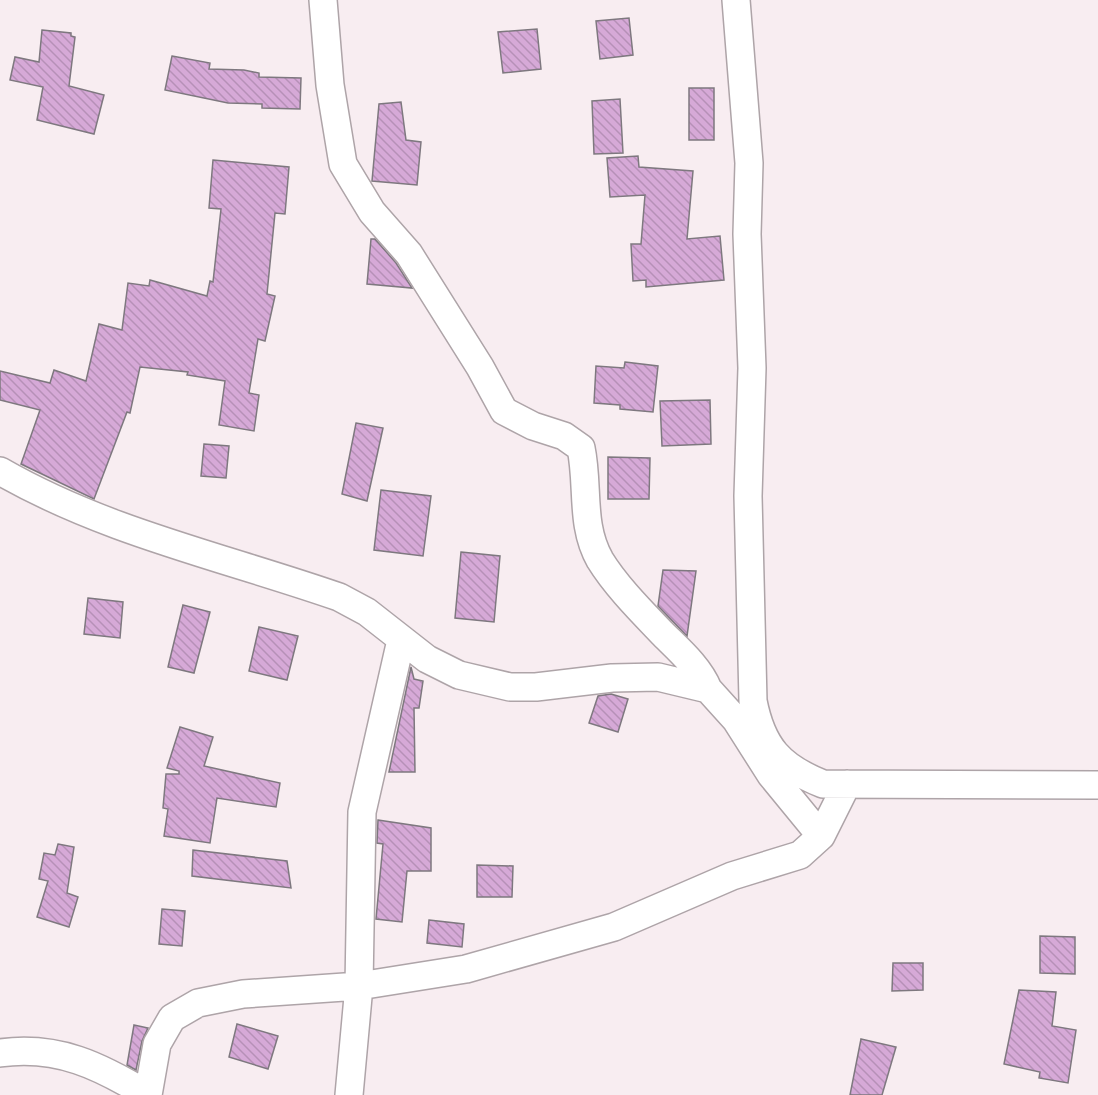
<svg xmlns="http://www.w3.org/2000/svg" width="1098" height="1095" font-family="'IBM Plex Sans',sans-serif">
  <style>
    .building { fill: url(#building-back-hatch); stroke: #7e787f; stroke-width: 1.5 }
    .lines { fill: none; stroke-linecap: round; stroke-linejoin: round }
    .street-casing { stroke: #aea4a8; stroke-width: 30 }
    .street { stroke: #fff; stroke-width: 27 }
  </style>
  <defs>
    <pattern id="building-back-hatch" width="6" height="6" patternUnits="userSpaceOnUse" patternTransform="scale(1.5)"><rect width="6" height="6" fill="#d6a9d7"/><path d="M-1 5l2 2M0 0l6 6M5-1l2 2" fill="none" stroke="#b690b7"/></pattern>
  </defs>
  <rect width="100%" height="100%" fill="#f8edf1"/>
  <path class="building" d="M 629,18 L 633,55 L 600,59 L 596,21 Z
    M 537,29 L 541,69 L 503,73 L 498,32 Z
    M 42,30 L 71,33 L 71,36 L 75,37 L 69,86 L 104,95 L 94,134 L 37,120 L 43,87 L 10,80 L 15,57 L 39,62 Z
    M 172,56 L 210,63 L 209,69 L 244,70 L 259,73 L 259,77 L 301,78 L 300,109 L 262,108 L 262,104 L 228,103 L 165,90 Z
    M 689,88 L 714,88 L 714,140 L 689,140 Z
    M 620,99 L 623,153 L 594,154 L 592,101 Z
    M 401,102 L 406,140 L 421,142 L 417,185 L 372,181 L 379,104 Z
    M 638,156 L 639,167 L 693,171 L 687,239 L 720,236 L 724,280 L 646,287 L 646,280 L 633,281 L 631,244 L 641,244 L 645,195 L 610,197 L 607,158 Z
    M 213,160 L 289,167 L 285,214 L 275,213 L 267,294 L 275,296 L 265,341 L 258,339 L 249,393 L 259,395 L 254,431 L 219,425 L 225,381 L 187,375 L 188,372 L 140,367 L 130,413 L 127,412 L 94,499 L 21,464 L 40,410 L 0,400 L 0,371 L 50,383 L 54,370 L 86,381 L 99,324 L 122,330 L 128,283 L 149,286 L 150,280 L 207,296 L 210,281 L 213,282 L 221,209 L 209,208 Z
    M 371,239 L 375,239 L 396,263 L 412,288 L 367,284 Z
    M 625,362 L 658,366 L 653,412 L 620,409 L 620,405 L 594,403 L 596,366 L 624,368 Z
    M 710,400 L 711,444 L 662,446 L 660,401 Z
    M 356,423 L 383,428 L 367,501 L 342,494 Z
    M 204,444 L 229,446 L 226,478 L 201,476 Z
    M 608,457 L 650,458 L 649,499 L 608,499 Z
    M 381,490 L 431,496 L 423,556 L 374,550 Z
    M 461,552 L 500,556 L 494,622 L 455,618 Z
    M 663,570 L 696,571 L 687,636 L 658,606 Z
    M 88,598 L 123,602 L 120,638 L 84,634 Z
    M 183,605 L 210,612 L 194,673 L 168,667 Z
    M 259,627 L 298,636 L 287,680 L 249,671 Z
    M 411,667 L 414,679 L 423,681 L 419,708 L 414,708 L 415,772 L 389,772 Z
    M 611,694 L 628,699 L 618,732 L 589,723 L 598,696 Z
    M 180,727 L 213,737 L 204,766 L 280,783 L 276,807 L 217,798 L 210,843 L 164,836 L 168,809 L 163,808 L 166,774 L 179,774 L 179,771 L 167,768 Z
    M 378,820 L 431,828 L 431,871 L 407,871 L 402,922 L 376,919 L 383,844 L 377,843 Z
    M 58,844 L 74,847 L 67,893 L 78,897 L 69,927 L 37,917 L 48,881 L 39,879 L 44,853 L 55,855 Z
    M 193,850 L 287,861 L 291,888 L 192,876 Z
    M 477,865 L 513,866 L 512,897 L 477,897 Z
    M 162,909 L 185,911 L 182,946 L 159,944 Z
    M 429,920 L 464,924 L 462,947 L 427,943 Z
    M 1040,936 L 1075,937 L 1075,974 L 1040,973 Z
    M 893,963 L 923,963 L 923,990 L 892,991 Z
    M 1019,990 L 1056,992 L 1052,1026 L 1076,1030 L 1068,1083 L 1039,1078 L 1040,1072 L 1004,1064 Z
    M 237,1024 L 278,1036 L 268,1069 L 229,1057 Z
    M 134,1025 L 148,1028 L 142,1041 L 136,1070 L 127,1065 Z
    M 861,1039 L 896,1047 L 882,1095 L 850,1095 Z"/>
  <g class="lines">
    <defs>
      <path id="street" d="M 323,0 L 330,85 L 343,164 L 372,212 L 409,254 L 480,367 L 504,411 L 533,426 L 564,436 L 581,448 C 589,486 580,525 600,560 C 616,586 641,611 662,633 C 679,650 699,667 708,689
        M 736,0 L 749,163 L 747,234 L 752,368 L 748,496 L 753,701 C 762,747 780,767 823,784 L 1098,785
        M 0,471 C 106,532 224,557 339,597 L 367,612 L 427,659 L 459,675 L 510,687 L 536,687 L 612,678 L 658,677 L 708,689 L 736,720 L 771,775 L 821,836
        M 0,1053 C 58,1045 100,1066 148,1095
        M 148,1095 L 157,1044 L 172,1018 L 198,1003 L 243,994 L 359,986 L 466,969 L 614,927 L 732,876 L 800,855 L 821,836 L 847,784
        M 349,1095 L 359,986 L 362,812 L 401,640"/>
    </defs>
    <use href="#street" class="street-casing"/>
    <use href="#street" class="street"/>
  </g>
</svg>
